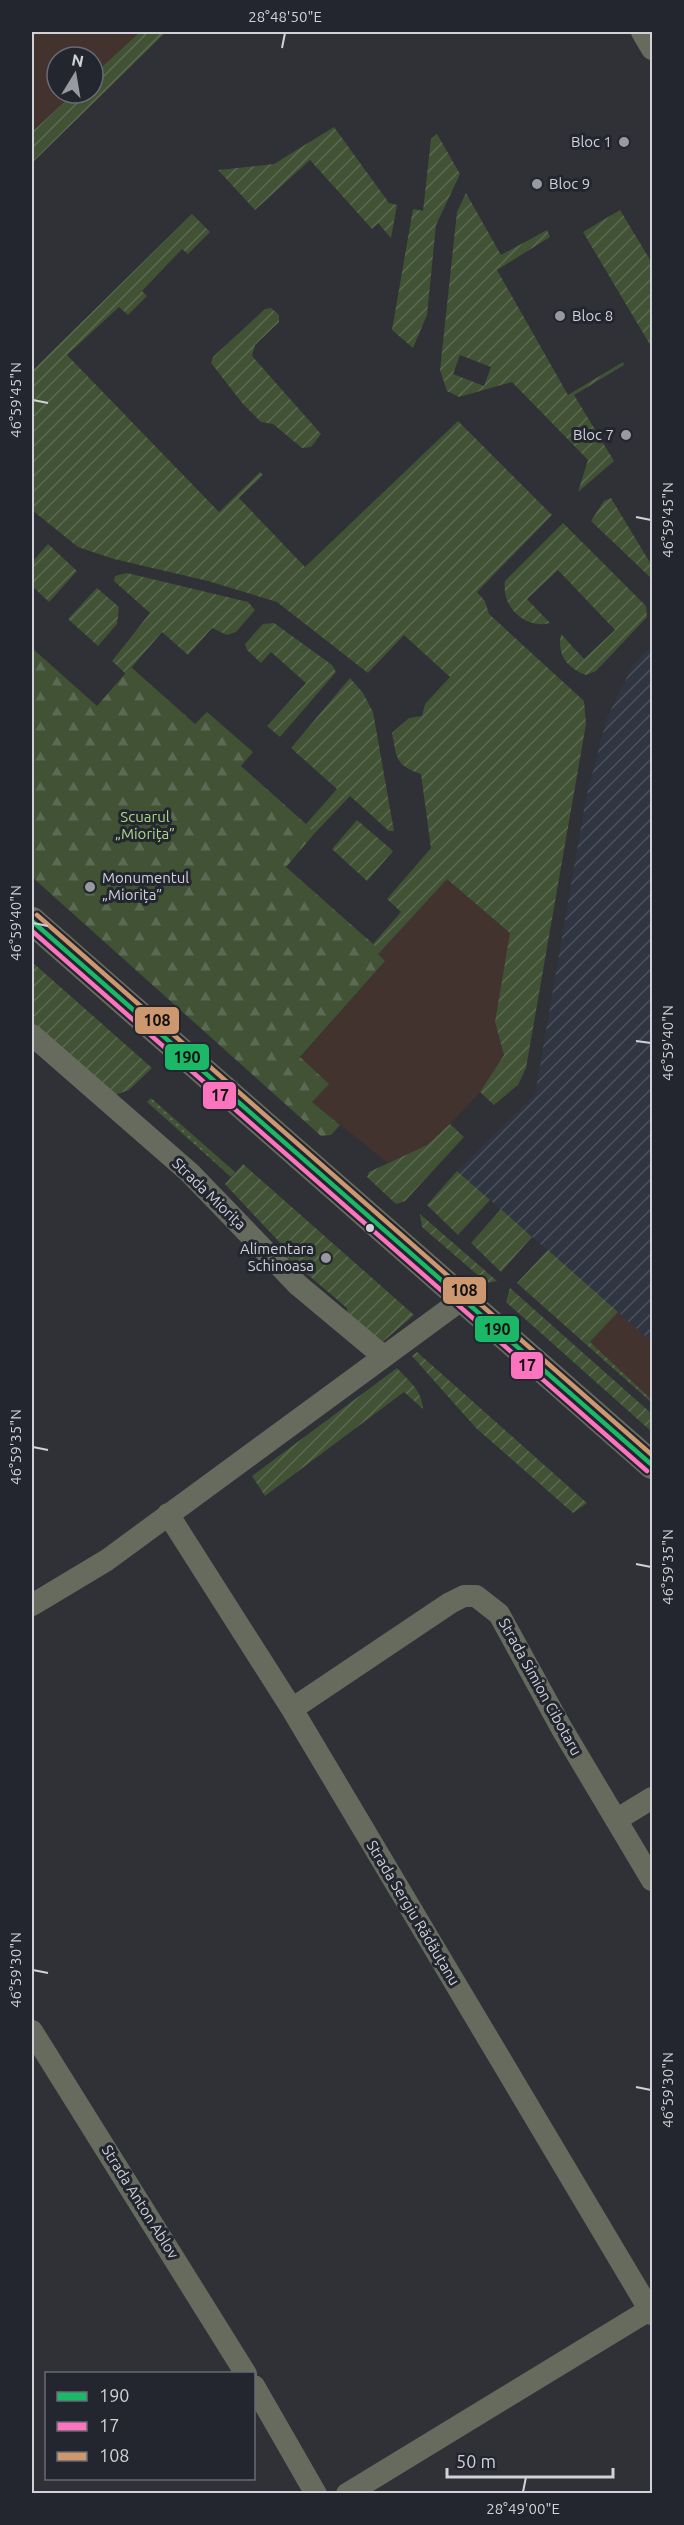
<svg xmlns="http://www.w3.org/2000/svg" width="684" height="2525" font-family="Ubuntu,sans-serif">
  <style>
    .commercial { fill: #43332e }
    .industrial { fill: url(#industrial-furrows) }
    .grass { fill: url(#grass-dots) }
    .forest { fill: url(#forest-firs) }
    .garden { fill: url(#garden-furrows); fill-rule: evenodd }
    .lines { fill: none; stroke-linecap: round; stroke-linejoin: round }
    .minor { stroke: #676b5e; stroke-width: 22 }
    .major { stroke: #676c5f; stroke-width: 28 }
    .bus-1-casing { stroke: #23262f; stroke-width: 9 }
    .bus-2-casing { stroke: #23262f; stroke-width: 9 }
    .bus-3-casing { stroke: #23262f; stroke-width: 9 }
    .bus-1 { stroke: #1ab867; stroke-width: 4.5 }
    .bus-2 { stroke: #fc73be; stroke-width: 4.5 }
    .bus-3 { stroke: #cd976f; stroke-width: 4.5 }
    .ticks { fill: none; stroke: #d0d2d8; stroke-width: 2 }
    .poi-dot { fill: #989a9f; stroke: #23262f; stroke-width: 2 }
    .bus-dot { fill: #d0d2d8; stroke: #23262f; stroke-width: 2 }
    .labels { text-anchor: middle; stroke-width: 6; stroke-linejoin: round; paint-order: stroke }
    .poi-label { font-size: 15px; fill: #d0d2d8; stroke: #23262f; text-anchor: end }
    .park-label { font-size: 15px; fill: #adda87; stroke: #23262f }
    .street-label { font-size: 15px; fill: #d0d2d8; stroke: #23262f }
    .line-badge { stroke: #23262f; stroke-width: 2 }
    .pale-badge-label { font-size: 16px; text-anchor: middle; font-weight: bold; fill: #111 }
    .neatline { fill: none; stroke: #d0d2d8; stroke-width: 2 }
    .ticks-label { font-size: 15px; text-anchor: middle; fill: #d0d2d8 }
  </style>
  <defs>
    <pattern id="industrial-furrows" width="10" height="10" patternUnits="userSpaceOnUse" patternTransform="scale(1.5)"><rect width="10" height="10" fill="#303542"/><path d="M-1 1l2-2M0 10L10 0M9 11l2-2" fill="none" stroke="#4d515d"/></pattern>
    <pattern id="grass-dots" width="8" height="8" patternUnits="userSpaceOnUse" patternTransform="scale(1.5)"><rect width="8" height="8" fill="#415235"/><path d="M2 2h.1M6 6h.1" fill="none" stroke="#5b6a52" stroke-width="1.8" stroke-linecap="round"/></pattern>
    <pattern id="forest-firs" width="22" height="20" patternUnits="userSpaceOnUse" patternTransform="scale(1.5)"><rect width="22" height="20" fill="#415235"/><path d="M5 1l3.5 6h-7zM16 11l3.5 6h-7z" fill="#5b6a52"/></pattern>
    <pattern id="garden-furrows" width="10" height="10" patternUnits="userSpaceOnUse" patternTransform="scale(1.5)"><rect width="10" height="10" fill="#415235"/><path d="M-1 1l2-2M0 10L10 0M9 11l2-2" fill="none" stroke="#5b6a52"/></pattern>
  </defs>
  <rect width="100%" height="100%" fill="#303136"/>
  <path class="commercial" d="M 32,32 L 140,32 L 93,75 L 93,57 L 57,57 L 57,93 L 74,93 L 32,132 Z
    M 447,878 L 511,933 L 495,1022 L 504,1055 L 480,1092 L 450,1124 L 427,1145 L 388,1163 L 312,1102 L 300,1058 L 385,961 L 378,954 Z
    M 618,1312 L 652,1342 L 652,1400 L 590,1342 Z"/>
  <path class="industrial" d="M 652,645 L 652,1342 L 457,1171 L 535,1095 L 586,798 L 607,718 L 633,665 Z"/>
  <path class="grass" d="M 151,1098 L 235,1172 L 231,1177 L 147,1102 Z"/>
  <path class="forest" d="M 32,648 L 97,706 L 131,667 L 195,724 L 207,712 L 253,752 L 241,766 L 306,824 L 314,834 L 286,867 L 381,951 L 378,954 L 385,961 L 300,1057 L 329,1084 L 312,1102 L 340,1125 L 331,1135 L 321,1136 L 32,877 Z"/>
  <path class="garden" d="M 140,32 L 166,32 L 32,163 L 32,132 L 74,93 L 93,93 L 93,75 Z
    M 334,127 L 389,203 L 397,205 L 391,238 L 378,223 L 372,229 L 310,160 L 255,210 L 218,170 L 274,164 Z
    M 437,134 L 460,174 L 436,225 L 427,315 L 413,348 L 392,330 L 413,209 L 423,211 L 431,139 Z
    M 466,193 L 501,255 L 547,230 L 550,237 L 497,270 L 568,395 L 623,362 L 624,365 L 574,395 L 614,461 L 578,492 L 588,460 L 512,382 L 459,397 L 447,391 L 440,370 L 457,212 ZM 460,355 L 491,367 L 484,386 L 453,374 Z
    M 620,210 L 652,263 L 652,348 L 583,232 Z
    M 192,214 L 210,232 L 188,254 L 182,249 L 142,291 L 147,296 L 128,315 L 119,307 L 67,355 L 219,512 L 260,472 L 263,475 L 239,498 L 305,567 L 458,421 L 552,515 L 477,592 L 485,601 L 489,614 L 584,701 L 586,724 L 526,1068 L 518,1085 L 494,1105 L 480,1092 L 504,1055 L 495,1022 L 510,933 L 447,879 L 381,951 L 373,944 L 401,912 L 387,899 L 431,848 L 421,774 C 395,765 397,759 392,733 L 409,718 L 422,716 L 425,704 L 450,677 L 404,635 L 368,673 L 277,602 L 208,581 L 114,559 L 78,547 L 32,510 L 32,371 Z
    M 271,308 L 279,315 L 279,322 L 255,345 L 252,356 L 321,434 L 311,447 L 302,448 L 273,424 L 261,422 L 243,404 L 211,363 L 213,357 L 265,309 Z
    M 611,498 L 652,566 L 652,579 L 591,521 L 604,501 Z
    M 563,523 L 646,606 L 647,617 L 596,671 L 586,675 C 566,667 557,655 561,634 L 584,659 L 615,630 L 558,570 L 527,599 L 550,623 C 525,630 501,607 505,581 Z
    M 48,544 L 77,571 L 49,602 L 32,586 L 32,562 Z
    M 127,573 L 248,602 L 255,610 L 236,632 L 227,635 L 212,628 L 188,655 L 162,632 L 126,674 L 112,661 L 150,613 L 114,581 L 115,576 Z
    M 97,588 L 119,607 L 117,624 L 98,646 L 68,619 Z
    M 274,623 L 332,665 L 336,672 L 280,737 L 267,726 L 306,683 L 271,652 L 261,663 L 247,650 L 245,644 L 263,624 Z
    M 350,678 L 363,693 L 373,712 L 394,831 L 389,831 L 350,796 L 314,834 L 306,824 L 337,789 L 291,748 Z
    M 357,820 L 393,851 L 367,881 L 332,849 Z
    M 32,962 L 152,1068 L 129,1090 L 112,1096 L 32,1024 Z
    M 450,1124 L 464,1137 L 405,1201 L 396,1204 L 367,1177 L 369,1172 L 427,1145 Z
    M 243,1164 L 414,1315 L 379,1345 L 348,1320 L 347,1308 L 280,1251 L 283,1246 L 225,1184 Z
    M 457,1171 L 490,1200 L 458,1235 L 427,1205 Z
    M 501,1209 L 532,1237 L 501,1272 L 471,1243 Z
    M 420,1214 L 497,1281 L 487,1283 L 422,1227 Z
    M 548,1250 L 618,1312 L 590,1342 L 652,1400 L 652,1403 L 517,1283 Z
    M 510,1288 L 652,1414 L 652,1432 L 506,1302 Z
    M 417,1352 L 587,1503 L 573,1513 L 476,1428 L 412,1356 Z
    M 397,1368 C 409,1381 422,1390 423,1409 L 404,1392 L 265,1496 L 252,1476 Z"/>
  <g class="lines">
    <path class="minor" d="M 642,32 L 652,49
      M 32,1035 L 190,1173 L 298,1285 L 383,1356
      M 168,1514 L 292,1709 L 652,2314
      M 32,1605 L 107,1560 L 464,1298
      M 292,1709 L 450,1603 L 464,1596 L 476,1596 L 499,1614 L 562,1729 L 652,1880
      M 616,1820 L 652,1798
      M 32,2031 L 246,2374
      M 254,2386 L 316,2494
      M 347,2494 L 649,2310"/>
    <path class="major" d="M 32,921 L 652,1465"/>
    <defs>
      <path id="bus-1" d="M 32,921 L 652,1465"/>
      <path id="bus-2" d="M 32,931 L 647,1471"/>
      <path id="bus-3" d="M 37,915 L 652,1455"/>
    </defs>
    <use href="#bus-1" class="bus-1-casing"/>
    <use href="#bus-2" class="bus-2-casing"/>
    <use href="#bus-3" class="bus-3-casing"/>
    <use href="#bus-1" class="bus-1"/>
    <use href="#bus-2" class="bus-2"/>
    <use href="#bus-3" class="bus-3"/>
  </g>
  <path class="ticks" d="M 282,48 L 285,33M 33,400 L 48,403M 636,517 L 651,520M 33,923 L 48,926M 636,1041 L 651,1043M 33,1447 L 48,1450M 636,1564 L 651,1567M 33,1970 L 48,1973M 636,2087 L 651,2090M 523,2492 L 526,2477"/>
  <g class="poi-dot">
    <circle cx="624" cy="142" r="6"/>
    <circle cx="537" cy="184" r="6"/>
    <circle cx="560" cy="316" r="6"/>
    <circle cx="626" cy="435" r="6"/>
    <circle cx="90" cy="887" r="6"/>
    <circle cx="326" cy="1258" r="6"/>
  </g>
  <circle class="bus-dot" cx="370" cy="1228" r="5"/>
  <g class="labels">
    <g class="poi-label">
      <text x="612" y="147">Bloc 1</text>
      <text x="549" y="189" text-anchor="start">Bloc 9</text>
      <text x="572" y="321" text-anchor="start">Bloc 8</text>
      <text x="614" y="440">Bloc 7</text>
      <text x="102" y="883" text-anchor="start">Monumentul<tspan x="102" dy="17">„Miorița”</tspan></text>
      <text x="314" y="1254">Alimentara<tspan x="314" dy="17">Schinoasa</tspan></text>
    </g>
    <g class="park-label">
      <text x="145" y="822">Scuarul<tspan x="145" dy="17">„Miorița”</tspan></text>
    </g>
    <g class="street-label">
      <text transform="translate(209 1194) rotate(44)" y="5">Strada Miorița</text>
      <text transform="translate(540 1687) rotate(61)" y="5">Strada Simion Cibotaru</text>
      <text transform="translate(413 1913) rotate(59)" y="5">Strada Sergiu Rădăuțanu</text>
      <text transform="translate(140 2202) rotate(58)" y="5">Strada Anton Ablov</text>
    </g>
  </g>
  <g class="line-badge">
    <rect x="134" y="1006" width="46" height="29" rx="6" fill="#cd976f"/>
    <rect x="164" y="1043" width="46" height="28" rx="6" fill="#1ab867"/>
    <rect x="202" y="1081" width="35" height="29" rx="6" fill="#fc73be"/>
    <rect x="442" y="1276" width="45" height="29" rx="6" fill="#cd976f"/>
    <rect x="474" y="1315" width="46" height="28" rx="6" fill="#1ab867"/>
    <rect x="510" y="1351" width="34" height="29" rx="6" fill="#fc73be"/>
  </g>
  <g class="pale-badge-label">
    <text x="157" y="1026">108</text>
    <text x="187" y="1063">190</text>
    <text x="220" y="1101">17</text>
    <text x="464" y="1296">108</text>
    <text x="497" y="1335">190</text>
    <text x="527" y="1371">17</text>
  </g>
  <rect width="684" height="2525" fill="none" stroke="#23262f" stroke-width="66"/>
  <rect x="45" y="2372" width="210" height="108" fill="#23262f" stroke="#686b73" stroke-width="1.5"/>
  <rect x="57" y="2392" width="30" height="9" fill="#1ab867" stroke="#686b73" stroke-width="1.5"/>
  <text x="99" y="2402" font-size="18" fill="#d0d2d8">190</text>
  <rect x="57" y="2422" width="30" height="9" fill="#fc73be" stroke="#686b73" stroke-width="1.5"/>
  <text x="99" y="2432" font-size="18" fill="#d0d2d8">17</text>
  <rect x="57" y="2452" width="30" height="9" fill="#cd976f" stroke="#686b73" stroke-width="1.5"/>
  <text x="99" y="2462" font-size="18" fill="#d0d2d8">108</text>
  <g transform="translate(75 75) rotate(11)"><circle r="28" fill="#23262f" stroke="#686b73" stroke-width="1.5"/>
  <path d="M0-4.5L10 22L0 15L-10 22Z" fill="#989a9f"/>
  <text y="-9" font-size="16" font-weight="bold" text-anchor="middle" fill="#d0d2d8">N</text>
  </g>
  <path d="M447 2468v9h166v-9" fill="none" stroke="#d0d2d8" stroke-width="3"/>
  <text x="456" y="2468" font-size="18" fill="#d0d2d8" stroke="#23262f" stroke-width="4.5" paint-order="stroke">50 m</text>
  <rect x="33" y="33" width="618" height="2459" class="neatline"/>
  <g class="ticks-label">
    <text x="285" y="22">28°48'50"E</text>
    <text transform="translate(16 400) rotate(-90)" y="5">46°59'45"N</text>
    <text transform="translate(668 520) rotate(-90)" y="5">46°59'45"N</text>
    <text transform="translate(16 923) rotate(-90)" y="5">46°59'40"N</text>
    <text transform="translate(668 1043) rotate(-90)" y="5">46°59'40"N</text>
    <text transform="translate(16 1447) rotate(-90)" y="5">46°59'35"N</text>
    <text transform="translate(668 1567) rotate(-90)" y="5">46°59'35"N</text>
    <text transform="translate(16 1970) rotate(-90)" y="5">46°59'30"N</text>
    <text transform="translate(668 2090) rotate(-90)" y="5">46°59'30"N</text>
    <text x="523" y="2514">28°49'00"E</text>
  </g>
</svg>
